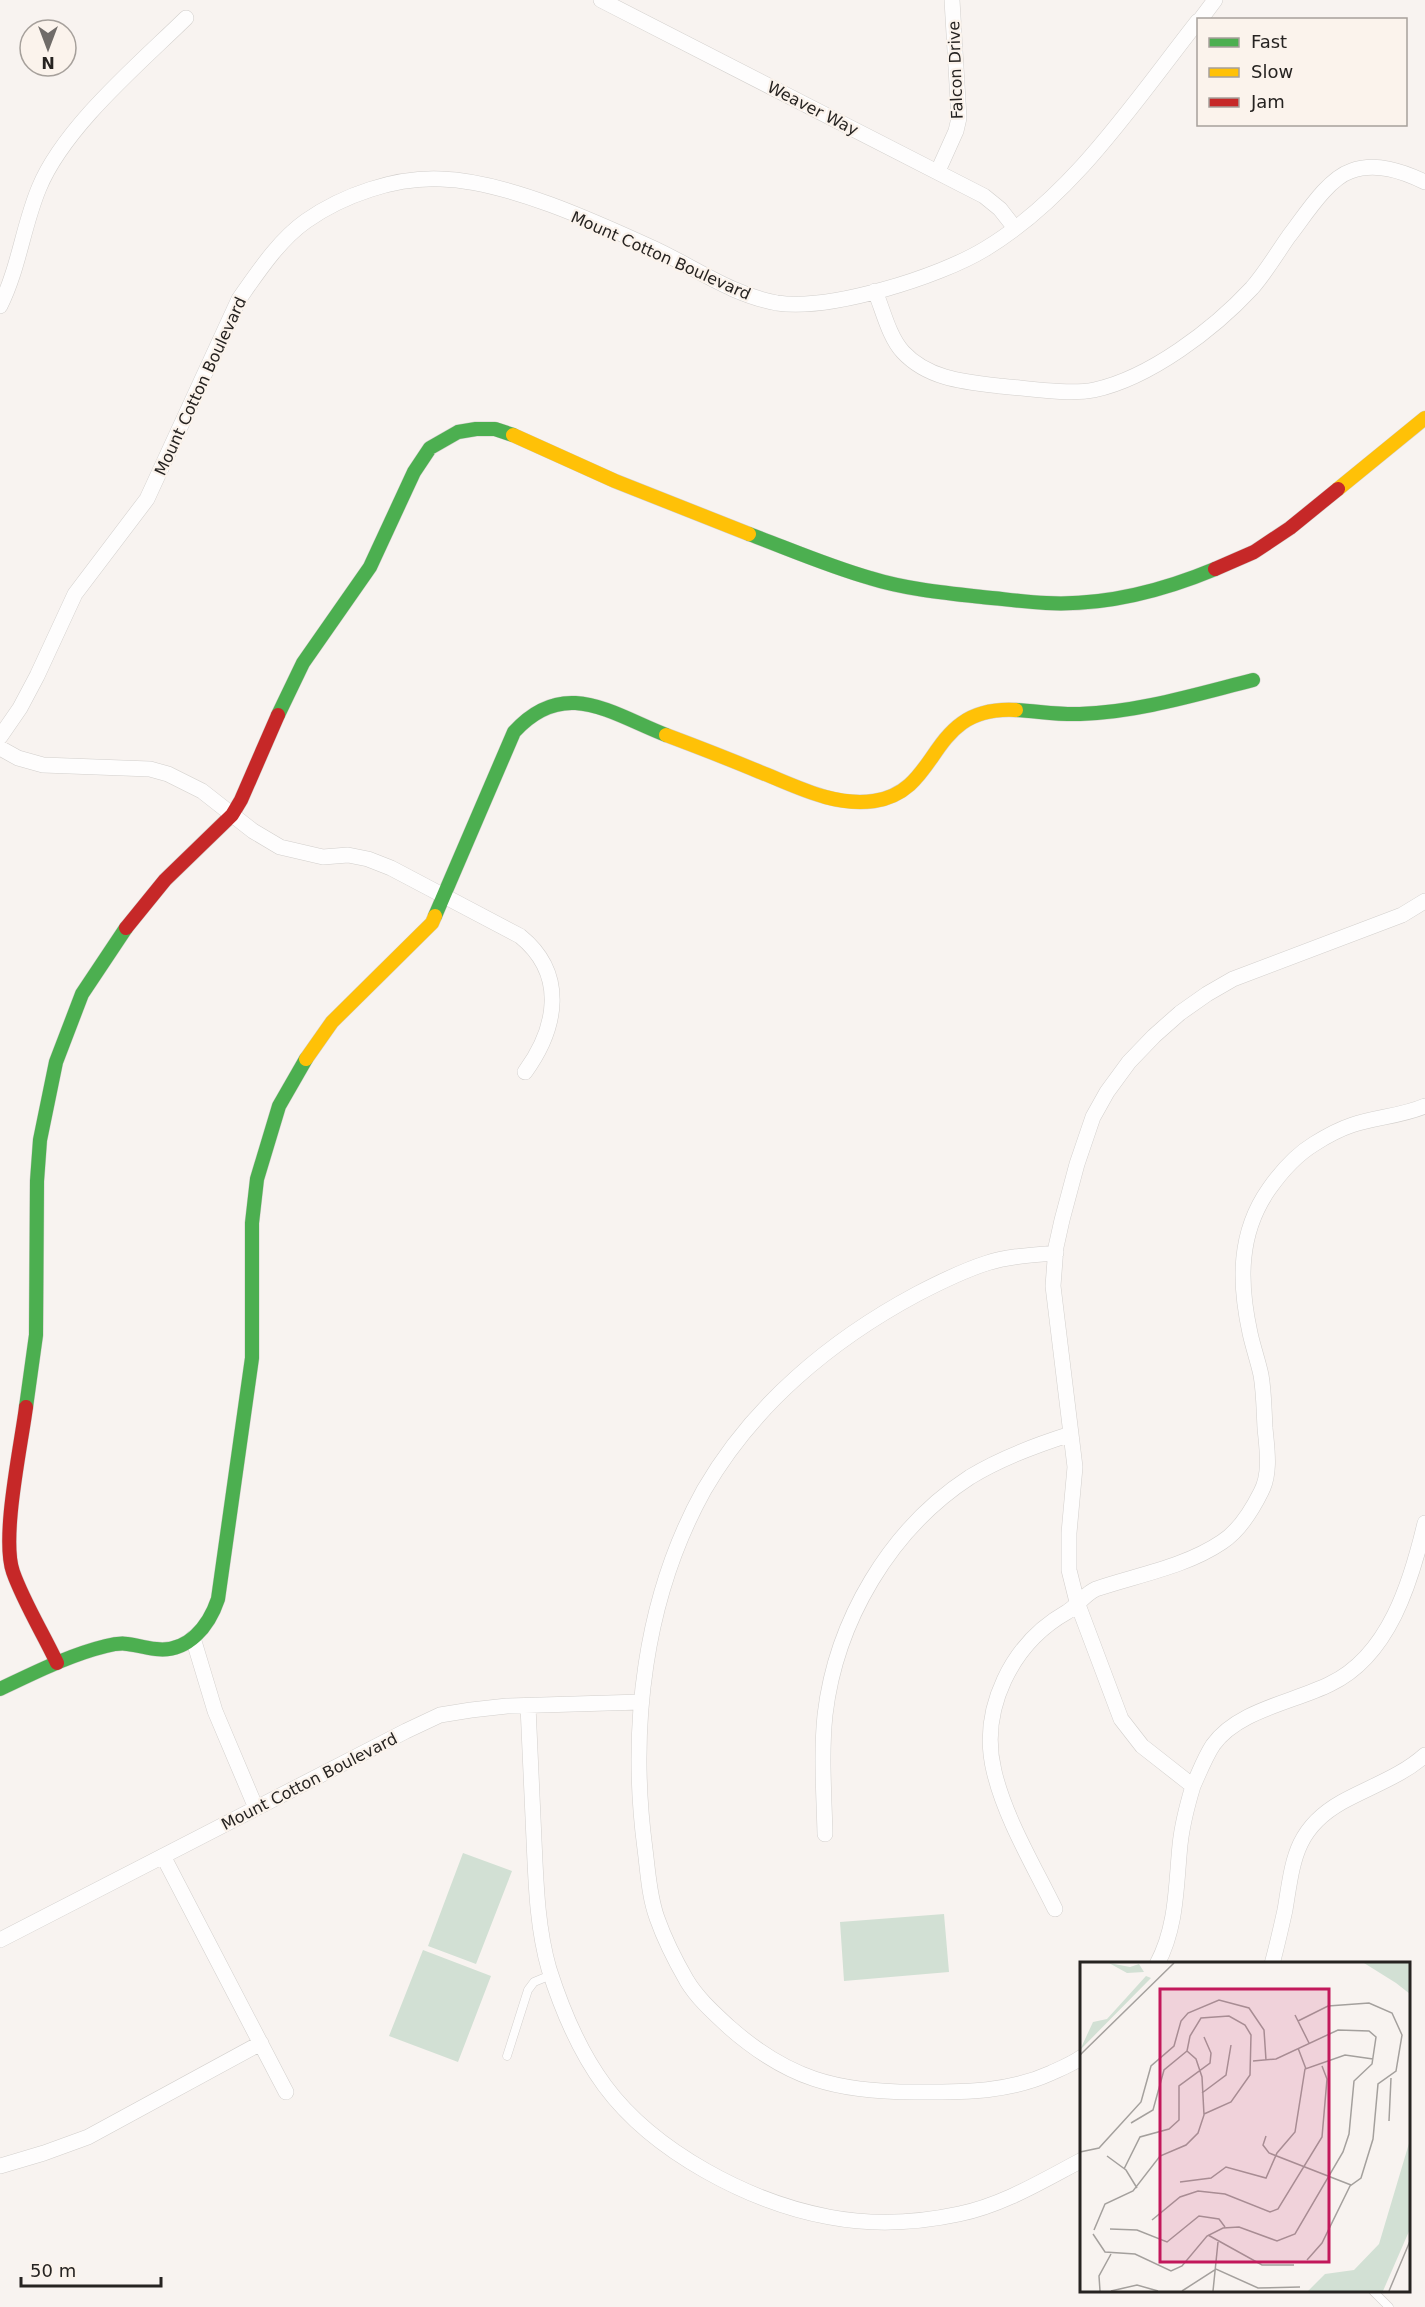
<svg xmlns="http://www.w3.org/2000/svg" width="1425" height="2307" font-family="'DejaVu Sans',sans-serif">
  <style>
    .green { fill: #d2e0d4 }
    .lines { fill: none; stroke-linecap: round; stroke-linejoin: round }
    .lane-casing { stroke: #d2cfcc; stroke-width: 9 }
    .street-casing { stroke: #d2cfcc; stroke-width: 16 }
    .fast-casing { stroke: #d2cfcc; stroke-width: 15 }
    .slow-casing { stroke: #d2cfcc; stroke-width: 15 }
    .jam-casing { stroke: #d2cfcc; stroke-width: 15 }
    .lane { stroke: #fefdfd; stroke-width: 8 }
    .street { stroke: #fefdfd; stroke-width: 15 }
    .fast { stroke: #4caf50; stroke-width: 14 }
    .slow { stroke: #ffc107; stroke-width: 14 }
    .jam { stroke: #c62828; stroke-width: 14 }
    .labels { text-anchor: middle; stroke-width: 4.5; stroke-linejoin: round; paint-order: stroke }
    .street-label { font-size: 16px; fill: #262321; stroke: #fbf3ec }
    .inset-road { fill: none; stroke: #a4a09d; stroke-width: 1.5 }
    .view { fill: #c2185b; fill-opacity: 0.15; stroke: #c2185b; stroke-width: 3 }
    .inset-edge { fill: none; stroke: #262321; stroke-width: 3 }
  </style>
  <rect width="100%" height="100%" fill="#f8f3f0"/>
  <path class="green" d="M 463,1853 L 512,1871 L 476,1964 L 428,1946 Z
    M 944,1914 L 949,1972 L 844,1981 L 840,1922 Z
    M 423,1950 L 491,1976 L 458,2062 L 389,2036 Z"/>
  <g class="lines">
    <defs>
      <path id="lane" d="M 507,2056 L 528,1990 L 534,1982 L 551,1975
        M 1372,2290 L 1389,2307"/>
      <path id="street" d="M 601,0 L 984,196 L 1000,209 L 1015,228
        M 1200,20 L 1215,0
        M 938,171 L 956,131 L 959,118 L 952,0
        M 875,291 C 883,310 889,337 903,352 C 928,379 965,382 999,386 C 1026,388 1069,395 1094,390 C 1150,378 1214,329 1252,288 C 1266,272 1277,253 1289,236 C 1304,217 1327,179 1351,171 C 1376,162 1402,171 1425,182
        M 0,306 C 19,268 23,226 39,188 C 64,127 139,64 186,18
        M 0,737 L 20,708 L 37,676 L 75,594 L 147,499 L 239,299 C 258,272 279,240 306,221 C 343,195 395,177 441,179 C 507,181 596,222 657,250 C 697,269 733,295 777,303 C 830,311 939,277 985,249 C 1073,196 1135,101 1198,21
        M 0,748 L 18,758 L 43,765 L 150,769 L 168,774 L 202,791 L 253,831 L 280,847 L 323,857 L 348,855 L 368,859 L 391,868 L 520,936 C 567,974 557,1028 525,1072
        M 1056,1253 C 1033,1255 1009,1256 987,1263 C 962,1271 940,1282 917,1294 C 831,1340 753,1405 704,1490 C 644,1598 629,1728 645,1849 C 648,1872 649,1896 657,1918 C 664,1938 676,1962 687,1981 C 698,1999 714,2013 729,2027 C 788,2079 837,2092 914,2092 C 962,2092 1007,2093 1051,2073 C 1062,2068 1072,2064 1082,2057
        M 193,1638 L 215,1711 L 256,1808
        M 528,1706 C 530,1750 532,1795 534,1840 C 536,1883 537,1927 549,1969 C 562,2010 579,2051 605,2086 C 654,2152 749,2202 829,2217 C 871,2225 917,2223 959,2214 C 1003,2205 1042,2181 1082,2160
        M 1193,1786 C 1199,1773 1205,1757 1213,1745 C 1238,1710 1294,1702 1330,1684 C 1389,1656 1411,1582 1425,1523
        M 825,1834 C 824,1794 821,1754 825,1715 C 836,1621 890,1529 970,1477 C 1001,1458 1036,1445 1071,1434
        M 163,1856 L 286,2092
        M 1055,1909 C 1034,1866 1005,1818 994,1771 C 979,1709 1012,1643 1067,1612 C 1077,1606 1086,1593 1096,1589 C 1137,1575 1185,1567 1222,1542 C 1239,1531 1252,1510 1261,1492 C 1271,1473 1267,1449 1265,1428 C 1264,1411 1264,1392 1261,1375 C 1258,1361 1253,1347 1250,1333 C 1239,1283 1238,1233 1269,1189 C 1281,1172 1296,1155 1314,1144 C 1325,1137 1340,1129 1352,1125 C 1376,1117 1402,1116 1425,1106
        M 0,1940 L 406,1731 L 440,1715 L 471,1710 L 507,1706 L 641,1702
        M 1157,1964 C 1177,1927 1176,1885 1180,1845 C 1182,1825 1187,1806 1193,1786 L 1142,1746 L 1121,1719 L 1077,1602 L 1069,1570 L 1069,1533 L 1075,1467 L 1053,1286 L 1056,1247 L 1062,1220 L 1077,1164 L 1093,1117 L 1107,1092 L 1129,1062 L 1154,1036 L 1180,1013 L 1207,994 L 1233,979 L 1402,915 L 1425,901
        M 1272,1964 C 1277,1946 1281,1928 1285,1910 C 1293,1862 1294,1829 1342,1802 C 1369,1787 1402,1776 1425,1755
        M 0,2166 L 44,2153 L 88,2137 L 261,2043"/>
      <path id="fast" d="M 749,534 C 789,549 828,566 870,578 C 905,589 945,593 982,597 C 1004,599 1025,602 1046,603 C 1104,606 1162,591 1215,569
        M 1016,710 C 1037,711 1059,715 1080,714 C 1139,712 1197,694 1253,680
        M 278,715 L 303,663 L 370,567 L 414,472 L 430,448 L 458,432 L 476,429 L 495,429 L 513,435
        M 435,916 L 514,732 C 564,677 610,713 666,735
        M 26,1407 L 36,1335 L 37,1181 L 40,1140 L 56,1062 L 82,994 L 126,928
        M 0,1689 C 34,1673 69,1655 106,1646 C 129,1640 135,1647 156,1649 C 188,1653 209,1626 218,1599 L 252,1358 L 252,1223 L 257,1179 L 279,1106 L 306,1059"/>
      <path id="slow" d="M 513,435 L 615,481 L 749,534
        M 1338,489 L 1425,418
        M 666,735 C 698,747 729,759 760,772 C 796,786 834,807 874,801 C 943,791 926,705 1016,710
        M 306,1059 L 332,1022 L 432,923 L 435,916"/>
      <path id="jam" d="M 1215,569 L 1254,552 L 1290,528 L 1338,489
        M 126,928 L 165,880 L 232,815 L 241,800 L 278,715
        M 26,1407 C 21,1446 1,1538 13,1572 C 24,1603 43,1633 57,1663"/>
    </defs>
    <use href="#lane" class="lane-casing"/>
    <use href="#street" class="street-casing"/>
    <use href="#fast" class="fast-casing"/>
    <use href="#slow" class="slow-casing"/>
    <use href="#jam" class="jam-casing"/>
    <use href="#lane" class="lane"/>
    <use href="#street" class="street"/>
    <use href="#fast" class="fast"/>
    <use href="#slow" class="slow"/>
    <use href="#jam" class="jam"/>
  </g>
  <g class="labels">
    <g class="street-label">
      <text transform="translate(955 70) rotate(-92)" y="6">Falcon Drive</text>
      <text transform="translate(813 108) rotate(27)" y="6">Weaver Way</text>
      <text transform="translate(661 255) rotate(24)" y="6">Mount Cotton Boulevard</text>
      <text transform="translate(200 386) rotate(-65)" y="6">Mount Cotton Boulevard</text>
      <text transform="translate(309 1781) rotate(-27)" y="6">Mount Cotton Boulevard</text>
    </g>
  </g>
  <g transform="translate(1080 1962)">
    <rect width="330" height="330" fill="#f8f3f0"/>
    <path d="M 29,1 L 50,5 L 59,2 L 64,10 L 47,11 ZM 284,1 L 330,1 L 330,32 L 316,21 ZM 66,14 L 71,16 L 0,88 L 13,60 L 27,57 ZM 330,178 L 330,267 L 303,329 L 228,329 L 245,312 L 274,308 L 299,282 Z" fill="#d2e0d4"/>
    <path class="inset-road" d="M 215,53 L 229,81M 218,59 L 248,44 L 289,41 L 312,51 L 322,73 L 316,109 L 298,122 L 293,177 L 281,216 L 270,224 L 242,281 L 227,298M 218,86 L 226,107M 0,93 L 94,1M 122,131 L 146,113 L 151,83M 309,159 L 311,116M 51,161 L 73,148 L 84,108 L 107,89M 186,174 L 183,183 L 189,191 L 271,223M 0,190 L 19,186 L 61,140 L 71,104 L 94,84 L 101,59 L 108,51 L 139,38 L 169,46 L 184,68 L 186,98M 27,194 L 46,208 L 57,226M 44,207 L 60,175 L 89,167 L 99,158 L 99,124 L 130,101 L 131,91 L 124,75M 100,220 L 131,216 L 146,205 L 186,216 L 197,191 L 215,170 L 225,107 L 265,93 L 293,97M 72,258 L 100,235 L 118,229 L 145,232 L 190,250 L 198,247 L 242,175 L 247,117 L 242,104M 30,267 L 57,268 L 87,280 L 119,254 L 139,257 L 145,265M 14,268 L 25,242 L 53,229 L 80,194 L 106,183 L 118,171 L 124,153 L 122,115 L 116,97 L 107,89 L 110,74 L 121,56 L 149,54 L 165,63 L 171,73 L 170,113 L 151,140 L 124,152M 13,272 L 25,290 L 55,292 L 91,309 L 102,304 L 127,274 L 143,266 L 159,265 L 197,279 L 215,272 L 263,190 L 269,172 L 274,119 L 292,102 L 296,75 L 289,69 L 258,68 L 196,97 L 173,99M 128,273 L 182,303 L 214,303M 20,329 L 19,314 L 31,292M 31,329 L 57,323 L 78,329M 102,329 L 136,307 L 178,326 L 220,325M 133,329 L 138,280M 309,329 L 330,279"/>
    <path class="view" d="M 80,27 L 249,27 L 249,300 L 80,300 Z"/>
    <rect width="330" height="330" class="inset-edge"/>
  </g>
  <rect x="1197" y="18" width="210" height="108" fill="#fbf3ec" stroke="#a6a09b" stroke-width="1.5"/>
  <rect x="1209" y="38" width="30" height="9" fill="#4caf50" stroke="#a6a09b" stroke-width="1.5"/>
  <text x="1251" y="48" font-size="18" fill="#262321">Fast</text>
  <rect x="1209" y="68" width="30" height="9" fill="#ffc107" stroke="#a6a09b" stroke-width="1.5"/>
  <text x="1251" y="78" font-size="18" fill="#262321">Slow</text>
  <rect x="1209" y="98" width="30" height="9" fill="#c62828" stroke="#a6a09b" stroke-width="1.5"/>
  <text x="1251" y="108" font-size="18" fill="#262321">Jam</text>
  <g transform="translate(48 48) rotate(180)"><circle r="28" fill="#fbf3ec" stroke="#a6a09b" stroke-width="1.5"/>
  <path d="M0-4.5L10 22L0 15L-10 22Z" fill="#706c69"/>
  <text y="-9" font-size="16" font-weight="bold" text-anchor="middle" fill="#262321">N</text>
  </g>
  <path d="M21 2277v9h140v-9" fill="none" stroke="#262321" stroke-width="3"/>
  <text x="30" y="2277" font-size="18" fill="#262321" stroke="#fbf3ec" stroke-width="4.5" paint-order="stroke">50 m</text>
</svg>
